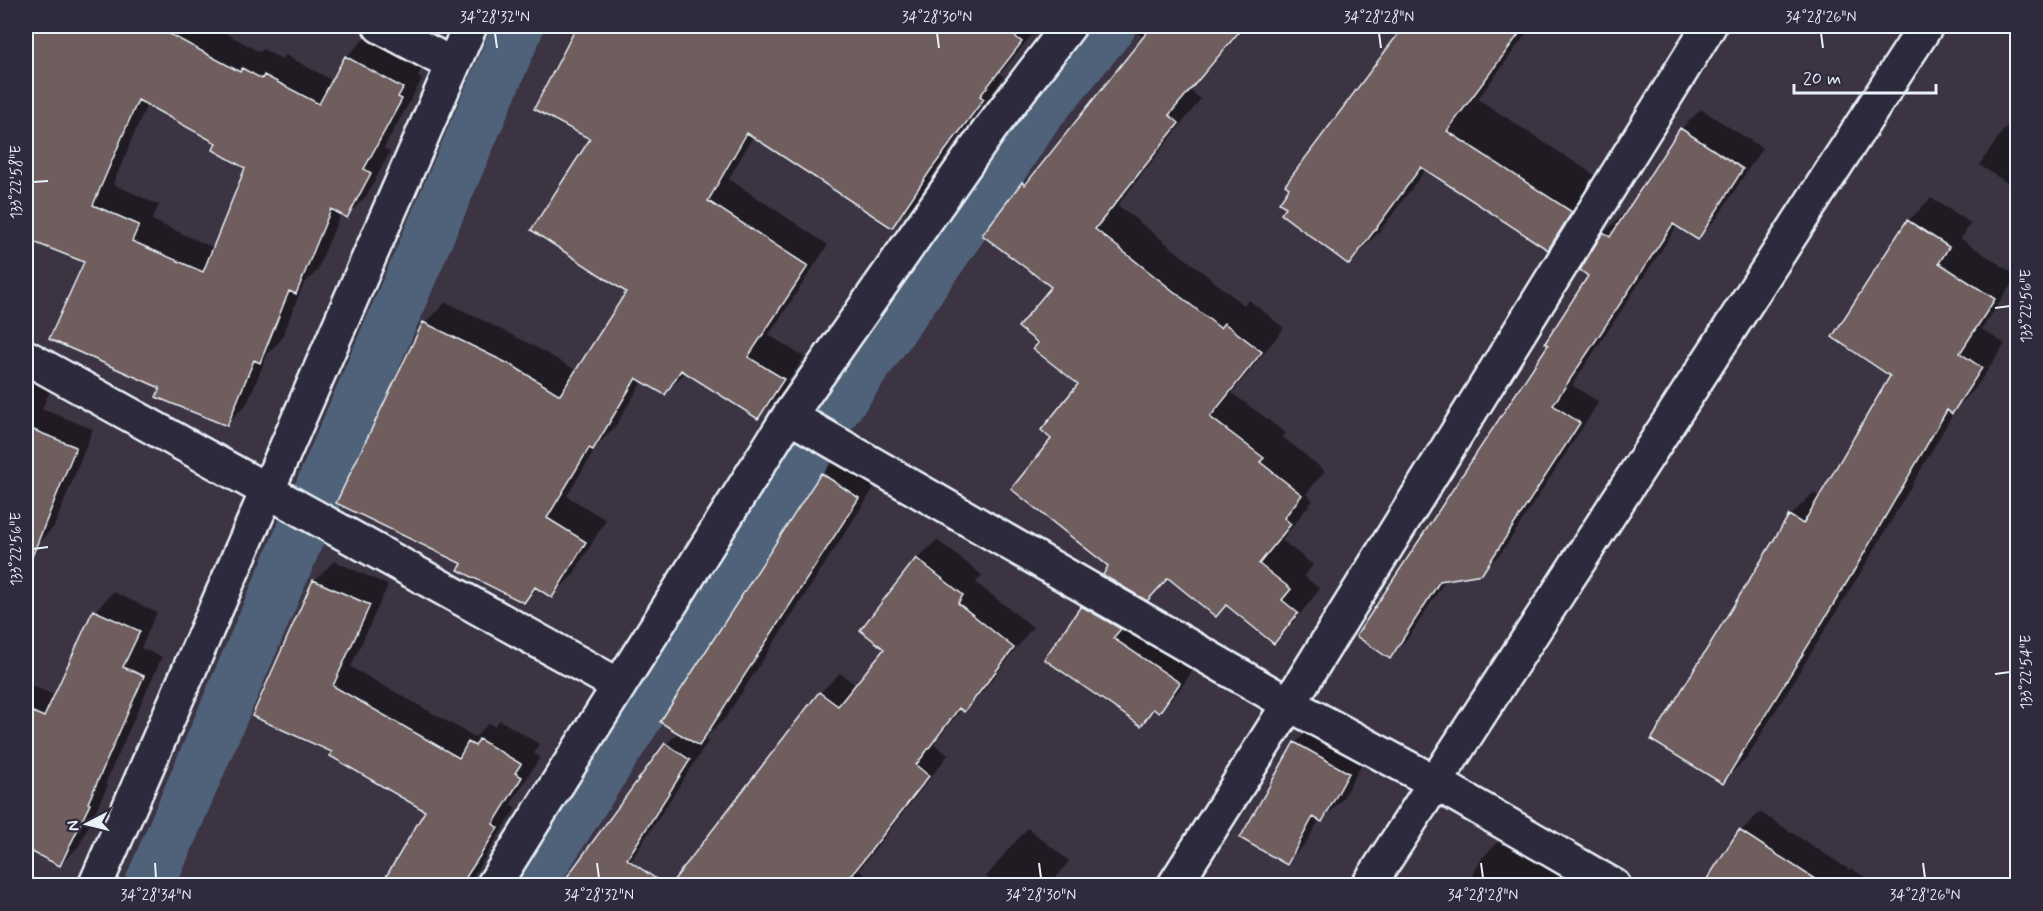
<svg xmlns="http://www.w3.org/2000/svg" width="2043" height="911" font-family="Mynerve,sans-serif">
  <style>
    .shadow { fill: #0007; fill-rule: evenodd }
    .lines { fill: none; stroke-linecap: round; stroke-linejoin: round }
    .canal { stroke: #4f627a; stroke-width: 50 }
    .building { fill: #705d5d; stroke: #e8f1f8; stroke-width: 1.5; fill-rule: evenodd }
    .minor-casing { stroke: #e8f1f8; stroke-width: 38 }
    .tertiary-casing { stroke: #e8f1f8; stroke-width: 38 }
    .minor { stroke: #2f2a3d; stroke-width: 33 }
    .tertiary { stroke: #2f2a3d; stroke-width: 33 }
    .ticks { fill: none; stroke: #e8f1f8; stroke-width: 2 }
    .neatline { fill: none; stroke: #e8f1f8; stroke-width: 2 }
    .ticks-label { font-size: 15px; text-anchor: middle; fill: #e8f1f8 }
  </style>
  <rect width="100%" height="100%" fill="#3c3443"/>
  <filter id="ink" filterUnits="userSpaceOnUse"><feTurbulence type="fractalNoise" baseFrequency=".0167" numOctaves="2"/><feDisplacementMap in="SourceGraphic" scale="12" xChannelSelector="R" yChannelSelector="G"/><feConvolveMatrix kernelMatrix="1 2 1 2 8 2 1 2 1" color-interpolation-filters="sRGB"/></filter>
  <g filter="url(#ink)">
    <path class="shadow" d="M 26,26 L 213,26 L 260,52 L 263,49 L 282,59 L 286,55 L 333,81 L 346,57 L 366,37 L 422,67 L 418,77 L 422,79 L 384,148 L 390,152 L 367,195 L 347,216 L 341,213 L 317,271 L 303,285 L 281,340 L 268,353 L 247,404 L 226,424 L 162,388 L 86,261 L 26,237 ZM 147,104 L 218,143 L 247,167 L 214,248 L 152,220 L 159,205 L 113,184 Z
      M 579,26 L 1039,26 L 1000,74 L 1004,77 L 951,148 L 913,205 L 891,226 L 753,136 L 729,179 L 828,245 L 769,335 L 804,357 L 779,396 L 758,417 L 686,372 L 665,393 L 643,380 L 615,427 L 600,442 L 567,496 L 606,520 L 573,575 L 552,596 L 538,587 L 524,601 L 464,564 L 425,323 L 446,302 L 534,346 L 577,371 L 628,291 L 592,139 L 536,108 Z
      M 1140,26 L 1246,26 L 1191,91 L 1201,99 L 1118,205 L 1244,305 L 1249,300 L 1284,328 L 1232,393 L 1286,433 L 1283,437 L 1325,471 L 1306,494 L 1313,500 L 1282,540 L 1313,565 L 1304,576 L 1320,589 L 1297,618 L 1274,642 L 1227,604 L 1216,615 L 1169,577 L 1110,566 L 1053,439 L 1080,384 L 1040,343 L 1053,287 L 984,234 L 1023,183 L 1048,159 L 1144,38 L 1135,31 Z
      M 1406,26 L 1532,26 L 1478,99 L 1602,180 L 1579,217 L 1548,248 L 1426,169 L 1380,231 L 1349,263 L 1288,207 L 1292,188 L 1287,185 Z
      M 1701,109 L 1762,148 L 1717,218 L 1697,238 L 1678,225 L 1572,385 L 1599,402 L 1502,552 L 1482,572 L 1447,578 L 1409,637 L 1389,657 L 1550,344 L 1591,276 L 1604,233 L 1624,213 L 1626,215 L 1681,129 Z
      M 2018,116 L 2018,190 L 1979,165 L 2002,132 Z
      M 1931,198 L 1971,223 L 1961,239 L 2017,276 L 1982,329 L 2005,344 L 1975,389 L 1957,407 L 1875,549 L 1746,759 L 1722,782 L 1790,516 L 1813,493 L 1820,497 L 1892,375 L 1832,336 L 1908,221 Z
      M 26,360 L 57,374 L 42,409 L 93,429 L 54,527 L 36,545 L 26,541 Z
      M 849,447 L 885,471 L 726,717 L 706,738 L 709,740 L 630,862 L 581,860 L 666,744 L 679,732 L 822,474 Z
      M 937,540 L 982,575 L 976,583 L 1033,627 L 984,690 L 964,710 L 962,708 L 934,744 L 948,755 L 859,870 L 879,886 L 672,886 L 820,693 L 840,673 L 857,686 L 886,649 L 917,559 Z
      M 334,561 L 388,585 L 351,667 L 475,737 L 489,723 L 494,726 L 500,720 L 539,744 L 534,753 L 540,757 L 511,804 L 516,808 L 467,886 L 382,886 L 427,810 L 334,752 L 254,716 L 315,580 Z
      M 1102,587 L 1198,663 L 1178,692 L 1159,711 L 1156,709 L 1140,724 L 1082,607 Z
      M 113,592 L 157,612 L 141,648 L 162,657 L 105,784 L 108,785 L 79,846 L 60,865 L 26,848 L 26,683 L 56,696 L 95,611 Z
      M 1315,724 L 1368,753 L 1341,801 L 1322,820 L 1320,819 L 1306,843 L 1286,863 L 1295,743 Z
      M 1760,812 L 1850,870 L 1851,868 L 1878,886 L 1705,886 L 1741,831 Z
      M 1028,828 L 1069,861 L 1050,886 L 992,886 L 994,883 L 986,877 L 1011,846 Z
      M 1506,834 L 1593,886 L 1467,886 L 1482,858 Z
      M 1221,877 L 1233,886 L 1213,886 Z"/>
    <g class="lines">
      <path class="canal" d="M 149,886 L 519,26
        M 529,886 L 831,415 L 974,211 L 1036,116 L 1111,26"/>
    </g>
    <path class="building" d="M 26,26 L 155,26 L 240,72 L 242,68 L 262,79 L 264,75 L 319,104 L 345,56 L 403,88 L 398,97 L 402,99 L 364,169 L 371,173 L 347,218 L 331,209 L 296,294 L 289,291 L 260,363 L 254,360 L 227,426 L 156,397 L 160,388 L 49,339 L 84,262 L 26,239 ZM 138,100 L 216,143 L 213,150 L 245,168 L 203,272 L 132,241 L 139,225 L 93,205 Z
      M 577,26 L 1001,26 L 1022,42 L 980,96 L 984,99 L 930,171 L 892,228 L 747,133 L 708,201 L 808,266 L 748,357 L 784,379 L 758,419 L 681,370 L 665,395 L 636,378 L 593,450 L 589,448 L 547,518 L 586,542 L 552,598 L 535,587 L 524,603 L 458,570 L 462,564 L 336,503 L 423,322 L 513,366 L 560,395 L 626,292 L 531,230 L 590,139 L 534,109 Z
      M 1152,26 L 1244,26 L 1169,115 L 1179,123 L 1095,229 L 1220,328 L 1224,323 L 1262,352 L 1210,417 L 1264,458 L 1260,462 L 1302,495 L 1284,518 L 1291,524 L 1259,564 L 1291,589 L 1282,600 L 1298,613 L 1274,644 L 1226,605 L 1216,617 L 1168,578 L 1147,601 L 1103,575 L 1108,566 L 1011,489 L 1051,439 L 1041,430 L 1078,384 L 1033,349 L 1038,343 L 1018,327 L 1051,287 L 982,235 L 1022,182 L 1025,185 Z
      M 1404,26 L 1525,26 L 1447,131 L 1572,212 L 1548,250 L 1421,167 L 1349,265 L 1281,214 L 1286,207 L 1279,203 L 1289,188 L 1285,185 Z
      M 1680,128 L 1743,169 L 1698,240 L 1673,224 L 1553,405 L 1580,423 L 1482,574 L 1440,581 L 1390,659 L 1356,636 L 1548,345 L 1545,343 L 1588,276 L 1580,270 L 1603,232 L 1610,237 Z
      M 1907,220 L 1949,247 L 1939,263 L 1995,299 L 1960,353 L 1982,368 L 1952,414 L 1947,410 L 1852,574 L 1723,784 L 1651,740 L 1789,515 L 1803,524 L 1890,376 L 1832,337 Z
      M 26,427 L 76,447 L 27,569 L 26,569 Z
      M 821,473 L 859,498 L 699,746 L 660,722 Z
      M 916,558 L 963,595 L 958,603 L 1014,648 L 964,712 L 959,708 L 916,765 L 929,776 L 844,885 L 670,885 L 819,692 L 838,706 L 884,649 L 860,630 Z
      M 313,580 L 370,605 L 333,686 L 459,758 L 468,742 L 475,746 L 479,739 L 521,764 L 515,773 L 522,777 L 493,824 L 498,828 L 461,885 L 381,885 L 425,811 L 330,756 L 332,752 L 252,716 Z
      M 1081,606 L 1121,629 L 1113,638 L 1180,683 L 1159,713 L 1153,709 L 1141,726 L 1044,659 Z
      M 93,610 L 140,631 L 123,667 L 144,676 L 88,803 L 90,804 L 60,866 L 26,849 L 26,709 L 44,717 Z
      M 1294,742 L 1349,773 L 1322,822 L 1313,817 L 1287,865 L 1240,838 Z
      M 665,743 L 690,760 L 627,859 L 665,885 L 561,885 Z
      M 1739,830 L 1824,885 L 1703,885 Z"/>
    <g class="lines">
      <defs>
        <path id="minor" d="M 380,26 L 453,65
          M 26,357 L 618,685
          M 789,416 L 1289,704 L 1436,783 L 1614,886
          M 95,886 L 470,26
          M 493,886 L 789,416 L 990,129 L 1069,26
          M 1174,886 L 1289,704 L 1709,26"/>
        <path id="tertiary" d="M 1368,886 L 1926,26"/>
      </defs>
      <use href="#minor" class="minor-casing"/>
      <use href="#tertiary" class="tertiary-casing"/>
      <use href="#minor" class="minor"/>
      <use href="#tertiary" class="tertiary"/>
    </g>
  </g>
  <path class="ticks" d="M 495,33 L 497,48M 937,33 L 939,48M 1379,33 L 1381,48M 1821,33 L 1823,48M 33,182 L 48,181M 1995,308 L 2010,306M 33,549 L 48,547M 1995,674 L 2010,672M 155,863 L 156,878M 597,863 L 599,878M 1039,863 L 1041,878M 1481,863 L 1483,878M 1923,863 L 1925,878"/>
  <rect width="2043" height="911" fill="none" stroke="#2f2a3d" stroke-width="66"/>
  <g transform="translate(87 824) rotate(263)" stroke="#2f2a3d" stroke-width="4.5" paint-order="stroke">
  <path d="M0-4.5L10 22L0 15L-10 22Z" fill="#e8f1f8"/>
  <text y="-9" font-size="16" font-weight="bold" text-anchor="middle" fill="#e8f1f8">N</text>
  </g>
  <path d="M1794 84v9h142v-9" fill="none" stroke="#e8f1f8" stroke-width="3"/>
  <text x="1803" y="84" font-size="18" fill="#e8f1f8" stroke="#2f2a3d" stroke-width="4.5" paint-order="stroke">20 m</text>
  <rect x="33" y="33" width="1977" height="845" class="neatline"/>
  <g class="ticks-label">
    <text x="495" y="22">34°28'32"N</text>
    <text x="937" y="22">34°28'30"N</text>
    <text x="1379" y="22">34°28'28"N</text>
    <text x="1821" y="22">34°28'26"N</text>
    <text transform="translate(16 182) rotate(-90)" y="5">133°22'58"E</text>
    <text transform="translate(2026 306) rotate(-90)" y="5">133°22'56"E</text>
    <text transform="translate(16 549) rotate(-90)" y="5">133°22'56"E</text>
    <text transform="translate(2026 672) rotate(-90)" y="5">133°22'54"E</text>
    <text x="156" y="900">34°28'34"N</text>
    <text x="599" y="900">34°28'32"N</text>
    <text x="1041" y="900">34°28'30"N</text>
    <text x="1483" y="900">34°28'28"N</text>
    <text x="1925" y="900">34°28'26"N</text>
  </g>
</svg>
